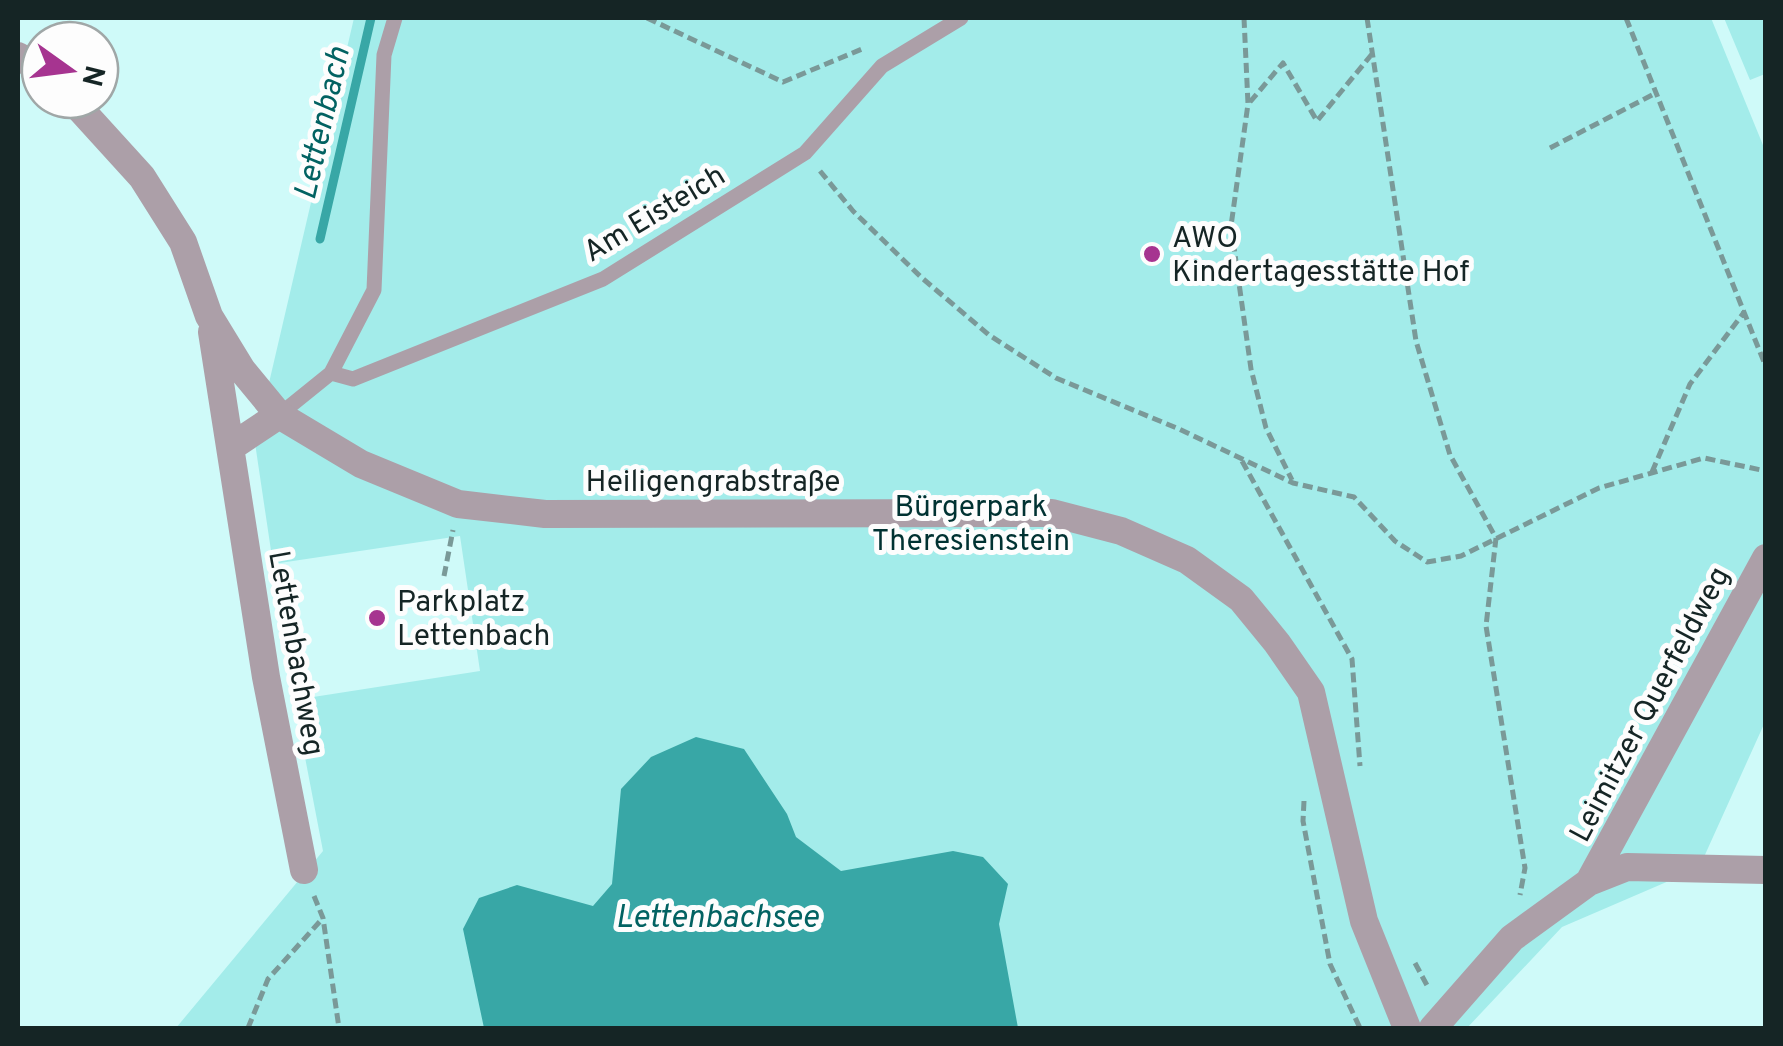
<svg xmlns="http://www.w3.org/2000/svg" width="1783" height="1046" font-family="Overpass,sans-serif">
  <style>
    .green { fill: #a3ecea }
    .water { fill: #38a7a6 }
    .lines { fill: none; stroke-linecap: round; stroke-linejoin: round }
    .stream { stroke: #38a7a6; stroke-width: 9 }
    .path { stroke: #7a9998; stroke-width: 5; stroke-dasharray: 10 5; stroke-linecap: butt }
    .service { stroke: #ac9fa8; stroke-width: 15 }
    .minor { stroke: #ac9fa8; stroke-width: 28 }
    .poi-dot { fill: #a63490; stroke: #fdfdfd; stroke-width: 4 }
    .labels { text-anchor: middle; stroke-width: 10; stroke-linejoin: round; paint-order: stroke }
    .street-label { font-size: 30px; fill: #152525; stroke: #fdfdfd }
    .poi-label { font-size: 30px; fill: #152525; stroke: #fdfdfd; text-anchor: start }
    .park-label { font-size: 30px; fill: #003232; stroke: #fdfdfd }
    .water-label { font-size: 32px; font-style: italic; fill: #026262; stroke: #fdfdfd }
  </style>
  <rect width="100%" height="100%" fill="#cffaf9"/>
  <path class="green" d="M 354,18 L 1711,18 L 1765,150 L 1765,722 L 1699,868 L 1562,927 L 1467,1028 L 176,1028 L 323,851 L 294,700 L 480,671 L 460,536 L 273,564 L 255,443 Z
    M 1724,18 L 1765,18 L 1765,74 L 1750,80 Z"/>
  <path class="water" d="M 696,737 L 744,749 L 787,814 L 796,837 L 841,871 L 953,851 L 983,857 L 1008,884 L 999,924 L 1018,1028 L 484,1028 L 463,929 L 479,898 L 517,885 L 593,906 L 612,884 L 621,789 L 651,757 Z"/>
  <g class="lines">
    <path class="stream" d="M 320,239 L 371,18"/>
    <path class="path" d="M 647,18 L 783,82 L 862,49 L 865,51
      M 1244,18 L 1248,104 L 1231,226 L 1251,369 L 1266,428 L 1292,480
      M 1367,18 L 1416,341 L 1450,455 L 1496,538 L 1486,626 L 1525,868 L 1520,895
      M 1626,18 L 1766,367
      M 1250,102 L 1283,63 L 1317,121 L 1372,54
      M 1550,148 L 1656,93
      M 820,171 L 853,211 L 922,278 L 989,335 L 1056,378 L 1179,429 L 1293,483 L 1354,497 L 1395,541 L 1427,562 L 1461,556 L 1599,488 L 1704,458 L 1766,471
      M 1242,461 L 1352,659 L 1360,766
      M 1652,472 L 1690,384 L 1745,311
      M 444,576 L 453,530
      M 1304,801 L 1303,821 L 1330,964 L 1360,1028
      M 314,896 L 323,918 L 339,1028
      M 1415,963 L 1429,989
      M 248,1028 L 268,979 L 323,918"/>
    <path class="service" d="M 331,373 L 353,379 L 603,279 L 805,153 L 882,66 L 961,18
      M 279,415 L 331,373 L 374,290 L 384,55 L 395,18"/>
    <path class="minor" d="M 18,56 L 40,69
      M 72,100 L 142,177 L 183,242 L 209,316 L 242,370 L 279,415 L 361,464 L 458,504 L 545,514 L 1052,513 L 1121,531 L 1187,560 L 1241,599 L 1277,643 L 1311,692 L 1364,921 L 1407,1028
      M 212,332 L 266,677 L 304,870
      M 231,447 L 279,415
      M 1589,882 L 1766,558
      M 1433,1028 L 1512,938 L 1589,882 L 1627,867 L 1766,870"/>
  </g>
  <g class="poi-dot">
    <circle cx="1152" cy="254" r="10"/>
    <circle cx="377" cy="618" r="10"/>
  </g>
  <g class="labels">
    <g class="street-label">
      <text transform="translate(654 213) rotate(-31)" y="10">Am Eisteich</text>
      <text x="713" y="491">Heiligengrabstraße</text>
      <text transform="translate(297 653) rotate(80)" y="10">Lettenbachweg</text>
      <text transform="translate(1649 704) rotate(-62)" y="10">Leimitzer Querfeldweg</text>
    </g>
    <g class="poi-label">
      <text x="1172" y="247">AWO<tspan x="1172" dy="34">Kindertagesstätte Hof</tspan></text>
      <text x="397" y="611">Parkplatz<tspan x="397" dy="34">Lettenbach</tspan></text>
    </g>
    <g class="park-label">
      <text x="971" y="516">Bürgerpark<tspan x="971" dy="34">Theresienstein</tspan></text>
    </g>
    <g class="water-label">
      <text transform="translate(321 123) rotate(-77)" y="11">Lettenbach</text>
      <text x="717" y="927">Lettenbachsee</text>
    </g>
  </g>
  <rect width="1783" height="1046" fill="none" stroke="#152525" stroke-width="40"/>
  <g transform="translate(70 70) rotate(104)"><circle r="48" fill="#fdfdfd" stroke="#a0a7a7" stroke-width="2.5"/>
  <path d="M0-8L18 38L0 25L-18 38Z" fill="#a63490"/>
  <text y="-15" font-size="28" font-weight="bold" text-anchor="middle" fill="#152525">N</text>
  </g>
</svg>
